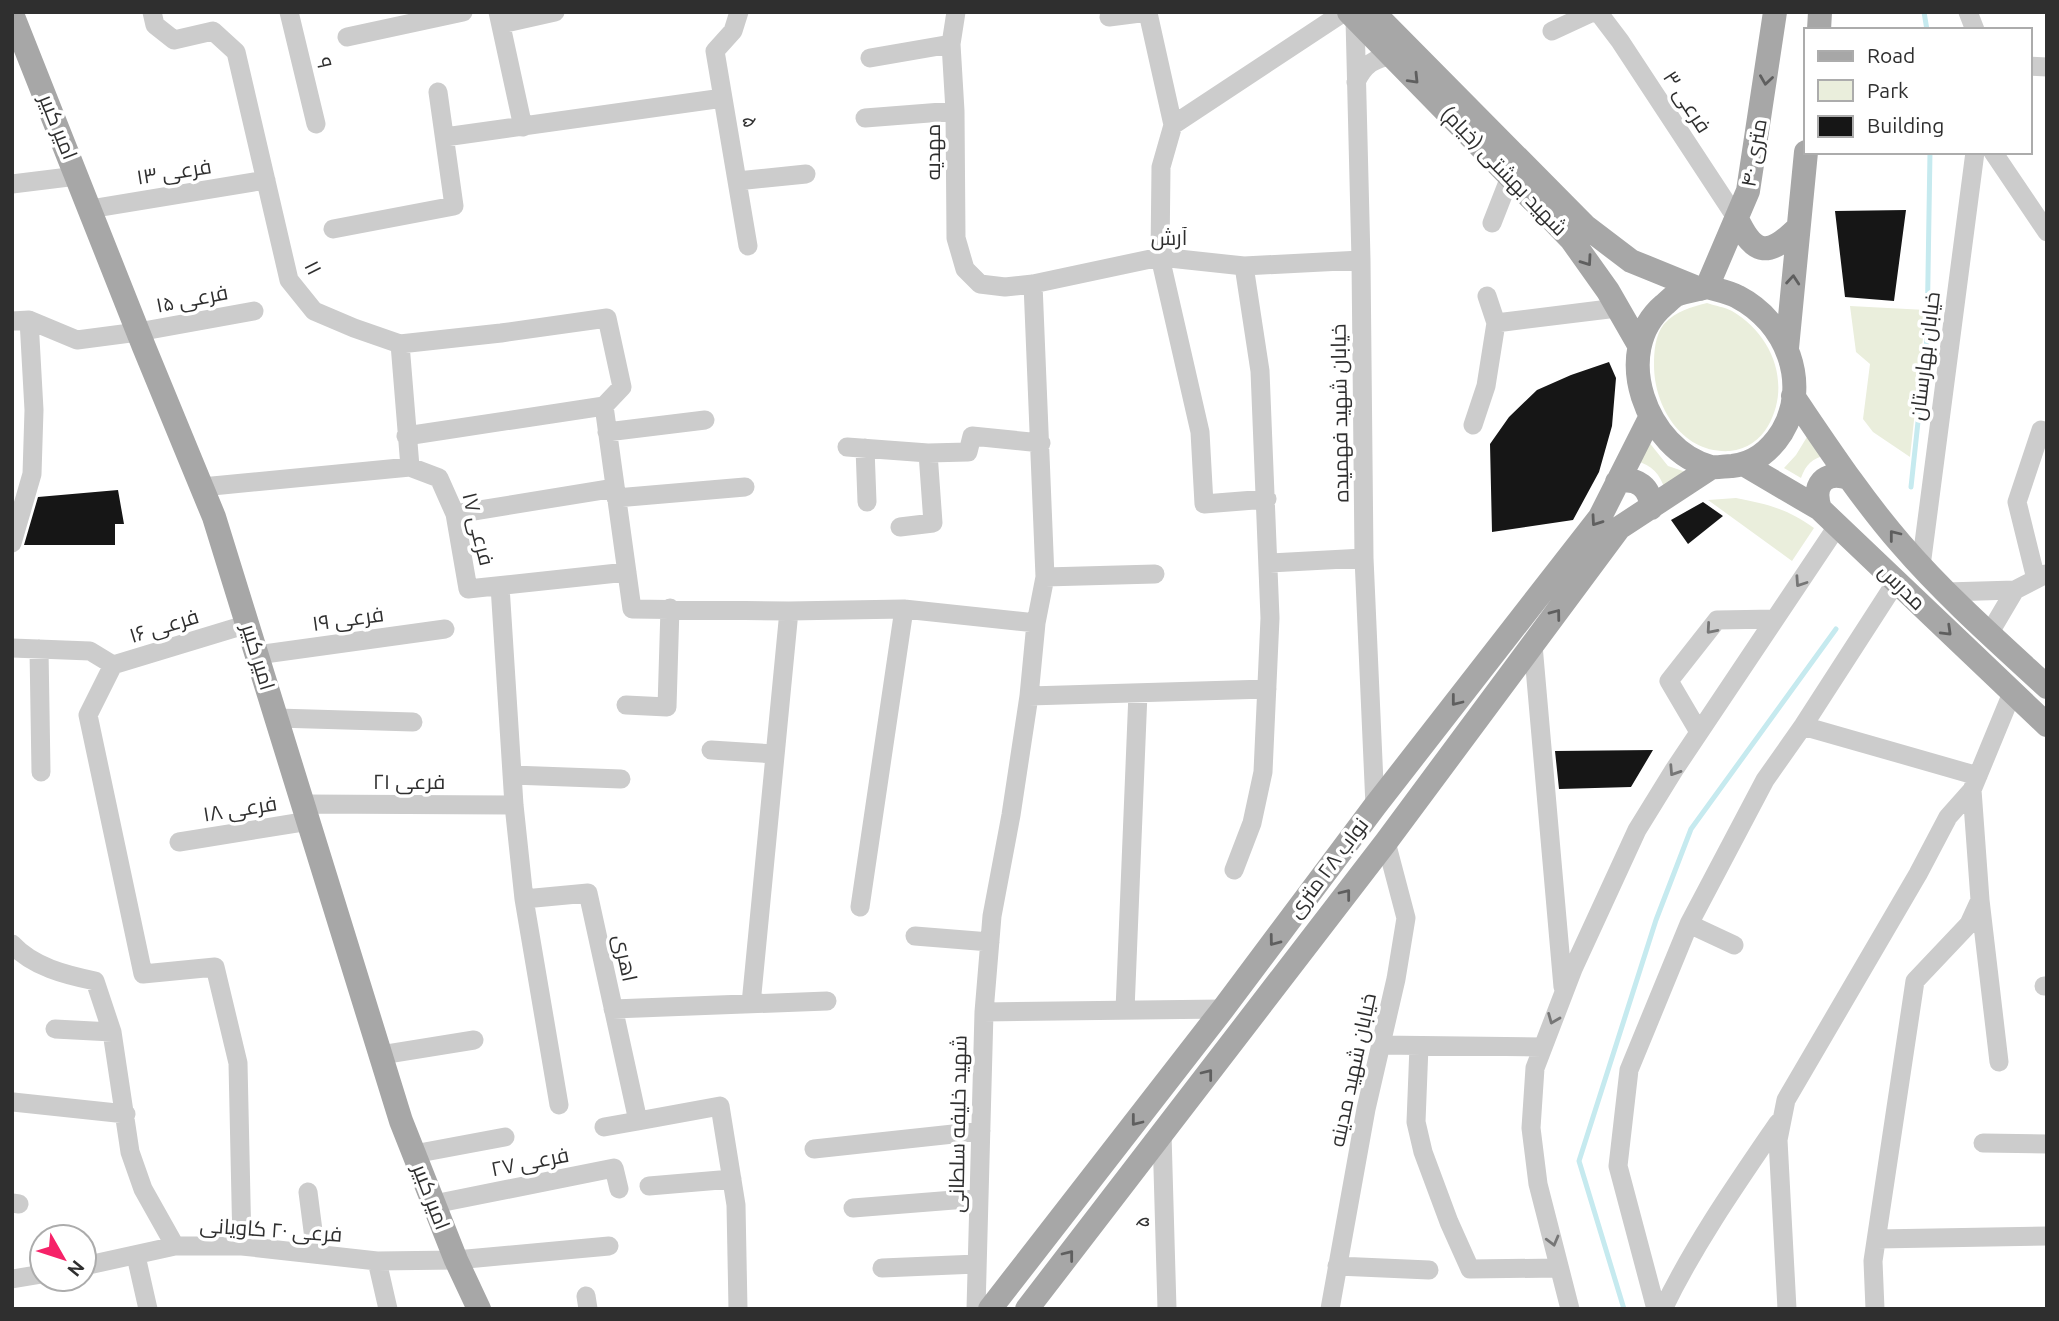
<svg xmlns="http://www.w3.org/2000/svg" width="2059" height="1321" font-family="Ubuntu,Cairo,sans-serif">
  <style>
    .green { fill: #eaeedc }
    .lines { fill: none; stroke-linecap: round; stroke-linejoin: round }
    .stream { stroke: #c6eaef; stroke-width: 5 }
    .building { fill: #161616 }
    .minor { stroke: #ccc; stroke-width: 19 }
    .major { stroke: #a7a7a7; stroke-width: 24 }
    .oneway { stroke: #5f5f5f }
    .oneway2 { stroke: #767676 }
    .labels { text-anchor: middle; stroke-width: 7; stroke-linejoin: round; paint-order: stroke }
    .street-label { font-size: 21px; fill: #2f2f2f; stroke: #fff }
  </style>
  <rect width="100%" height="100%" fill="#fff"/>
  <path class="green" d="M 1707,303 C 1715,306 1725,307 1732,311 C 1772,334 1792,384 1768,426 C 1760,440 1747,449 1730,451 C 1683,454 1654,408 1654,365 C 1654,352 1655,335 1664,324 C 1676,311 1691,307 1707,303 Z
    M 1850,306 L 1926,310 L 1910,457 L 1873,432 L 1863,419 L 1870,364 L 1856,352 Z
    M 1810,432 L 1826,455 C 1812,459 1806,464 1801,478 L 1784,468 L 1796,455 Z
    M 1648,441 L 1668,466 L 1686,472 L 1665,490 C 1660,474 1652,465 1636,461 Z
    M 1736,498 C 1767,504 1788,509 1814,528 L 1792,561 L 1708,500 Z"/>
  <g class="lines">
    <path class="stream" d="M 1924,12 L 1927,30
      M 1911,487 L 1927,338 L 1930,152
      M 1624,1309 L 1579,1161 L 1656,920 L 1691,829 L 1836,629"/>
  </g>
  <path class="building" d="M 1906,210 L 1894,301 L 1845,297 L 1835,211 Z
    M 1609,362 L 1616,378 L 1612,426 L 1599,472 L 1573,520 L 1492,532 L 1490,444 L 1509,417 L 1537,390 L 1571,375 Z
    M 118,490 L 124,524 L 115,524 L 115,545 L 24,545 L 38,497 Z
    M 1703,502 L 1723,516 L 1688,544 L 1671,520 Z
    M 1653,750 L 1631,787 L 1559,789 L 1555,751 Z"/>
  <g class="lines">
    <path class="minor" d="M 152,12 L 155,25 L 174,40 L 213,31 L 236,52 L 289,280 L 314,311 L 354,328 L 400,344 L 501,333 L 607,318 L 622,387 L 604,406 L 406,436
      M 289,12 L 316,124
      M 498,12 L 523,127
      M 739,12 L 733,31 L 715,51 L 748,246
      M 956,12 L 951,44 L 955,111 L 956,238 L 965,269 L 980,284 L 1005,287 L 1033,284 L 1160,257 L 1244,266 L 1361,260
      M 1598,12 L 1620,41 L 1737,219
      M 1968,12 L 1975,30
      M 1148,13 L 1173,125 L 1161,167 L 1160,257 L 1200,432 L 1204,504 L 1267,499
      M 1109,17 L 1148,12
      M 1355,19 L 1361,260 L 1364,558 L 1375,806
      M 501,24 L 555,12
      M 1552,31 L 1593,12
      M 347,37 L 463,12
      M 870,58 L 951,44
      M 2029,66 L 2047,67
      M 1356,82 C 1364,65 1374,58 1392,56
      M 865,118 L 955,111
      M 1173,125 L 1344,12
      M 445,137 L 723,98
      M 1993,152 L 2047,232
      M 737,181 L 806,174
      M 12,184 L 77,176
      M 90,209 L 266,180
      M 1492,223 L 1510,177
      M 333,229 L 454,206 L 438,92
      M 12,321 L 29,320 L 77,340 L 138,332 L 254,311
      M 1496,323 L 1617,308
      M 400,344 L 410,467
      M 604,406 L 632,609 L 789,611 L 904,609 L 1036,623
      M 1473,425 L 1486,386 L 1496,323 L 1487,296
      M 607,432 L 705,420
      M 847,447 L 928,453 L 968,452 L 972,436 L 1041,443
      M 865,448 L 867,502
      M 202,487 L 410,467 L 439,478 L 455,514 L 468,589 L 627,572
      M 616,498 L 745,487
      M 455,514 L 615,488
      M 900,527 L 933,523 L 928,453
      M 12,543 L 32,474 L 34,410 L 29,320
      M 1268,563 L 1364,558
      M 1921,566 L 1975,152
      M 1045,577 L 1155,574
      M 2036,579 L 2017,502 L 2041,430
      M 500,586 L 514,805 L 524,899 L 588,893 L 638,1121 L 720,1106 L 736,1205 L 738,1309
      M 1946,592 L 2015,590
      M 1989,634 L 2015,590 L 2046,574
      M 1533,645 L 1563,987
      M 12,648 L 90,651 L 113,665 L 248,624
      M 39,649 L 41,772
      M 257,655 L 445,629
      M 113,665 L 88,715 L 143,974 L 215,967 L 238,1063 L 242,1246
      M 1029,696 L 1267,689
      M 626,705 L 667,707 L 670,608
      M 277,718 L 413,722
      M 1803,726 L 1978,776
      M 1699,732 L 1669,681 L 1717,620 L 1775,619
      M 711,750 L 775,754
      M 512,775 L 621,779
      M 304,804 L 514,805
      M 179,842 L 309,821
      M 1234,870 L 1252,823 L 1263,772 L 1270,618 L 1260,371 L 1244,266
      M 524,899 L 559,1105
      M 1980,900 L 1999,1062
      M 860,907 L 904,609
      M 1689,924 L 1734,945
      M 915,936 L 990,942
      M 12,944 C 33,967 66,975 95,981 L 112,1032 L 130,1152 L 143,1189 L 175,1246
      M 2044,986 L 2047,986
      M 751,1004 L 789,611
      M 613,1009 L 827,1001
      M 1125,1010 L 1138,693
      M 984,1012 L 1223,1009
      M 55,1029 L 112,1032
      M 1380,1045 L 1542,1047
      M 1419,1046 L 1416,1122 L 1423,1152 L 1449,1222 L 1470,1269 L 1559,1268
      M 381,1055 L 474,1040
      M 13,1102 L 126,1114
      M 604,1127 L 638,1121
      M 1162,1134 L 1167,1309
      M 1983,1143 L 2047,1144
      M 814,1149 L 981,1131
      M 414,1154 L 505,1137
      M 649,1186 L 732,1179
      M 308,1192 L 316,1254
      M 12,1203 L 19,1204
      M 434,1204 L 614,1168 L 619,1189
      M 853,1208 L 979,1198
      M 1877,1239 L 2047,1236
      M 136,1256 L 148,1309
      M 377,1261 L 388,1309
      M 84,1266 L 175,1246 L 242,1246 L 377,1261 L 456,1260 L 609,1246
      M 1337,1266 L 1429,1270
      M 882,1268 L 977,1264
      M 12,1279 L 42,1274
      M 586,1296 L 588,1309
      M 976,1309 L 984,1012 L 992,916 L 1011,815 L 1029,696 L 1036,623 L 1045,577 L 1033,284
      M 1330,1309 L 1366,1109 L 1396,979 L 1406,918 L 1386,842
      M 1570,1309 L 1538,1184 L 1531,1128 L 1535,1068 L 1573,969 L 1637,830 L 1674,770 L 1838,525
      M 1656,1309 L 1618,1166 L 1629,1070 L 1689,924 L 1765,780 L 1803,726 L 1896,582
      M 1663,1309 C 1695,1243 1737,1183 1778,1123
      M 1787,1309 L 1778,1140 L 1786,1100 L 1918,874 L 1948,817 L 1972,790 L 2012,693
      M 1875,1309 L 1873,1261 L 1915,981 L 1969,924 L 1980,900 L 1972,790"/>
    <path class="major" d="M 1349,12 L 1571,239 L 1608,291 L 1639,345
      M 1373,12 L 1585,226 L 1631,261 L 1700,289
      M 12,14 L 144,347 L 214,517 L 401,1121 L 456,1260 L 479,1309
      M 1819,30 L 1820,12
      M 1737,219 C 1755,257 1769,256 1798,228
      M 1707,287 C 1717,290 1729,292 1738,297 C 1786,322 1811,383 1782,432 C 1770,451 1754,464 1732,466 C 1725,466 1717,468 1711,467 C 1646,450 1610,351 1664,305 C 1668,302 1672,297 1676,295 C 1685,291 1697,290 1707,287 Z
      M 1707,287 L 1748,191 L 1775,12
      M 1787,348 L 1806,152
      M 1793,396 C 1827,446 1861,498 1901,544 C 1945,595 1997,641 2047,687
      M 1745,465 L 1820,509 L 2047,725
      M 1617,482 C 1637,476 1651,488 1651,508
      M 1820,509 C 1812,485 1824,470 1849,478
      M 990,1309 L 1223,1009 L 1375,806 L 1600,517 L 1650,418
      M 1027,1309 L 1386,842 L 1619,528 L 1712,467"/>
  </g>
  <defs><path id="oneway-chevron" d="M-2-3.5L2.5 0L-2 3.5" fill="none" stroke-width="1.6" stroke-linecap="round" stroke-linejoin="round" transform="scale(1.75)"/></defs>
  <g class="oneway">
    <use href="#oneway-chevron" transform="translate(1414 79) rotate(46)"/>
    <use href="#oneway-chevron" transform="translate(1766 80) rotate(98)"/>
    <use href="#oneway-chevron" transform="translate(1587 261) rotate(55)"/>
    <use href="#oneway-chevron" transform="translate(1793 280) rotate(-85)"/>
    <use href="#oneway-chevron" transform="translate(1596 521) rotate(125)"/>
    <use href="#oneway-chevron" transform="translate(1894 535) rotate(-128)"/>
    <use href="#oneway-chevron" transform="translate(1556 614) rotate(-53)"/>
    <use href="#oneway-chevron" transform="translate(1947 631) rotate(44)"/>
    <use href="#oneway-chevron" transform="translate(1456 701) rotate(128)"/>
    <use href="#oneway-chevron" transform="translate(1346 894) rotate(-52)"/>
    <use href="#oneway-chevron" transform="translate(1274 941) rotate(127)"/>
    <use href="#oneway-chevron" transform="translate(1208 1074) rotate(-52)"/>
    <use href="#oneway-chevron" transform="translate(1136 1121) rotate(128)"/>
    <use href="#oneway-chevron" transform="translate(1069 1255) rotate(-52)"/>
  </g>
  <g class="oneway2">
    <use href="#oneway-chevron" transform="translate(1800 582) rotate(124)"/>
    <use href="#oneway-chevron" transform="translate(1711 629) rotate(131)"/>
    <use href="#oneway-chevron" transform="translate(1674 771) rotate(123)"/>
    <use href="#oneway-chevron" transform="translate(1553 1019) rotate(112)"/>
    <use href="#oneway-chevron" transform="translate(1553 1241) rotate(75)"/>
  </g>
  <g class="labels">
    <g class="street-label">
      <text transform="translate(324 63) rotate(77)" y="7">۹</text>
      <text transform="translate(1687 102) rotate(57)" y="7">فرعی ۳</text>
      <text transform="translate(750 122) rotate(81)" y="7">۵</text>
      <text transform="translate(58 127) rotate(68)" y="7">امیر کبیر</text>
      <text transform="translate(933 152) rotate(-90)" y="7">مهدیه</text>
      <text transform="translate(1754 153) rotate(-80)" y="7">۴۰ متری</text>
      <text transform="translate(1504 171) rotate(46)" y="7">شهید بهشتی (خیام)</text>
      <text transform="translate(174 172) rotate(-9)" y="7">فرعی ۱۳</text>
      <text x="1169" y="245">آرش</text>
      <text transform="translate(313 268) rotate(64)" y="7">۱۱</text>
      <text transform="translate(192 299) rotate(-11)" y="7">فرعی ۱۵</text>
      <text transform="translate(1925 356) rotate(-83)" y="7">خیابان بهارستان</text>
      <text transform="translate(1340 413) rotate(-91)" y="7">خیابان شهید فهمیده</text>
      <text transform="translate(478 529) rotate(76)" y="7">فرعی ۱۷</text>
      <text transform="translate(1902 587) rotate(45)" y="7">مدرس</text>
      <text transform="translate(348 619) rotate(-8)" y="7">فرعی ۱۹</text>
      <text transform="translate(164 626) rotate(-17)" y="7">فرعی ۱۶</text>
      <text transform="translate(258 657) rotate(73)" y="7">امیر کبیر</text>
      <text x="409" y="789">فرعی ۲۱</text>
      <text transform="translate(240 809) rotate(-9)" y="7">فرعی ۱۸</text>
      <text transform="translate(1328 868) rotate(-53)" y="7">نواب ۲۸ متری</text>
      <text transform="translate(625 958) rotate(78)" y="7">اهری</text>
      <text transform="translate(1353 1070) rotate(-78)" y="7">خیابان شهید مدینه</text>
      <text transform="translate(958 1124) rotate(-89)" y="7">شهید خلیفه سلطانی</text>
      <text transform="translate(530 1162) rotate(-11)" y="7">فرعی ۲۷</text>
      <text transform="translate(431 1197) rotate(69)" y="7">امیر کبیر</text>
      <text transform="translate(1142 1222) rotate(-92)" y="7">۵</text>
      <text transform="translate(271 1230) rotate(4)" y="7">فرعی ۲۰ کاویانی</text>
    </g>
  </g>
  <rect width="2059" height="1321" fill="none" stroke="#2f2f2f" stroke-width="28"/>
  <rect x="1804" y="28" width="228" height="126" fill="#ffffff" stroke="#acacac" stroke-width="2"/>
  <rect x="1818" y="51" width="35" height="10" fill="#a7a7a7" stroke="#acacac" stroke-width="2"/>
  <text x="1867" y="63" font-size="21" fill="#2f2f2f">Road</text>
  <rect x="1818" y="80" width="35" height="21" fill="#eaeedc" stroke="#acacac" stroke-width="2"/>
  <text x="1867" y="98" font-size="21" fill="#2f2f2f">Park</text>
  <rect x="1818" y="116" width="35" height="21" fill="#161616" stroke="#acacac" stroke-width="2"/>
  <text x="1867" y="133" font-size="21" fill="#2f2f2f">Building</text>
  <g transform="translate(63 1258) rotate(129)"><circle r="33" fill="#ffffff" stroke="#acacac" stroke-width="2"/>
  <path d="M0-5L12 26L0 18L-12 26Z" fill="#f62268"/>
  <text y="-10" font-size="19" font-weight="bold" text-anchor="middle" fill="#2f2f2f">N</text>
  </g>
</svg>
